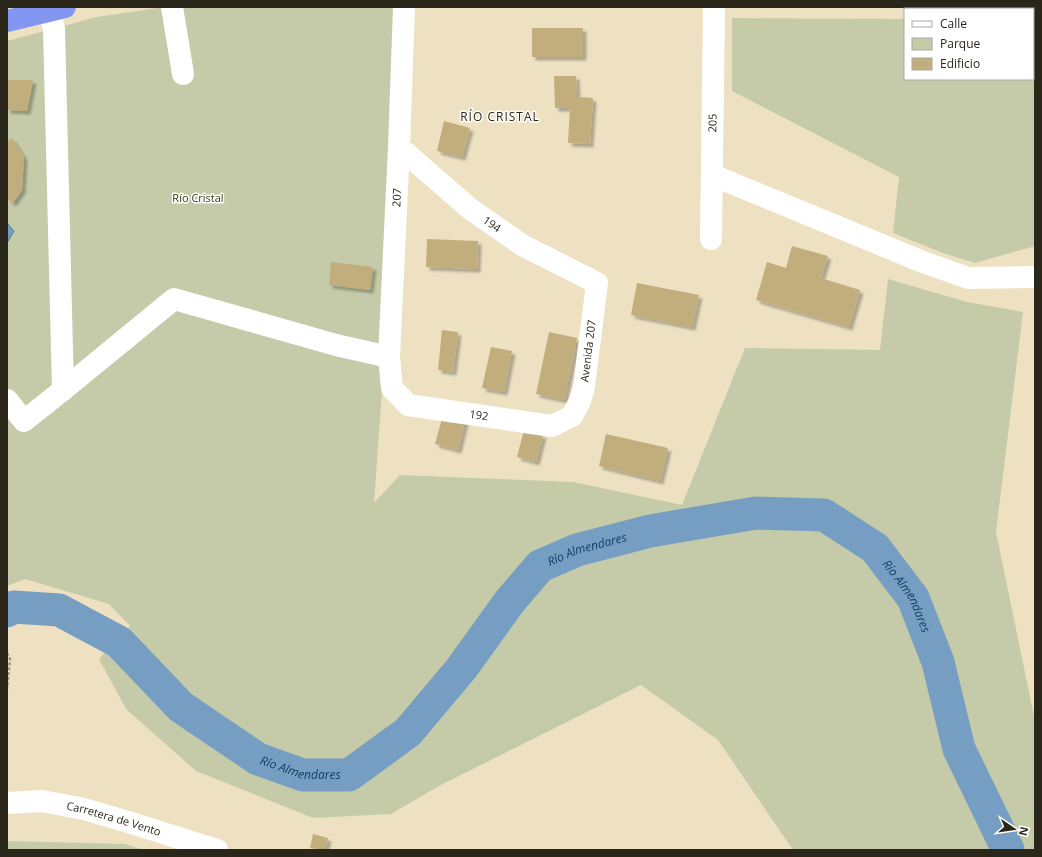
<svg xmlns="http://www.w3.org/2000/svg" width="1042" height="857" font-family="'Open Sans',sans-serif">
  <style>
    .green { fill: #c5cba8 }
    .water { fill: #769ec3; stroke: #5f7a90 }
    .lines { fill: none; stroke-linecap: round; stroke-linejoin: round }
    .river { stroke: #769ec3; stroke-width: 33 }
    .building { fill: #c1ae7c; filter: url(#shadow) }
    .path { stroke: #9e967e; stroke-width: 2.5; stroke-dasharray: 3 2; stroke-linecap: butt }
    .minor { stroke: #fff; stroke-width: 22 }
    .highway { stroke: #8396f2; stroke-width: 22 }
    .labels { text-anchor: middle; stroke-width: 3; stroke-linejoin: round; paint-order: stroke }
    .street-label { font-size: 11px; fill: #2a261a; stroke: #fff }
    .park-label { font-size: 11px; fill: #373b13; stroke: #fff }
    .neighbourhood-label { font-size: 12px; letter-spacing: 1px; fill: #2a261a; stroke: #fff }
    .water-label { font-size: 12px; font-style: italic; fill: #124065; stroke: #fff }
  </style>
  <defs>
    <filter id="shadow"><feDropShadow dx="3.5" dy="3.5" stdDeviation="1" flood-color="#0004"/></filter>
  </defs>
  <rect width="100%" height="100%" fill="#ede1c2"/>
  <path class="green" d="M 164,7 L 394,7 L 382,390 L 374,503 L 400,475 L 573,482 L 682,505 L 745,348 L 880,350 L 888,279 L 967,302 L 1023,312 L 996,532 L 1035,721 L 1035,850 L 793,850 L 718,740 L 641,685 L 437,787 L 391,814 L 313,818 L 196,771 L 126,709 L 99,659 L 130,626 L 109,604 L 25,579 L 7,586 L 7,41 L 97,17 Z
    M 732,18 L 905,19 L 905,79 L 1033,79 L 1033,19 L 1035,19 L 1035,246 L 975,263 L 943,253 L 893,233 L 899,177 L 732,91 Z
    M 7,841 L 125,844 L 143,850 L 7,850 Z"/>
  <path class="water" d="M 7,223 L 14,231 L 7,243 Z"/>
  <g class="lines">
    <path class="river" id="s1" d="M 7,611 L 14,607 L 59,610 L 119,642 L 181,707 L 258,759 L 303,775 L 349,775 L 408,732 L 461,669 L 510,601 L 540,566 L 577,550 L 650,531 L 756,513 L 824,515 L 875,548 L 913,598 L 938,662 L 959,749 L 1008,850"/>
  </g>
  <path class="building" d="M 532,28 L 583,28 L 583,57 L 532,57 Z
    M 554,76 L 576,76 L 577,97 L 593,98 L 590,144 L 568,143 L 570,108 L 555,108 Z
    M 7,80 L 33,80 L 27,111 L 7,110 Z
    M 444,121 L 470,128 L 462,157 L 437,151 Z
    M 12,138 L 24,157 L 22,190 L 13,203 L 7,198 L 7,142 Z
    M 427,239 L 478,241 L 477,269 L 426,267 Z
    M 792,246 L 828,256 L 821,278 L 860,290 L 849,327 L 756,300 L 767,262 L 786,268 Z
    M 331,262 L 373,267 L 370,290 L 329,285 Z
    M 637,283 L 699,295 L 692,327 L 631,315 Z
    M 442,330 L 458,332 L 453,372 L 438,370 Z
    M 549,332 L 577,338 L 564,400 L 536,394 Z
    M 491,347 L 512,351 L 504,392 L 482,388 Z
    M 444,411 L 466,417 L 458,450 L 435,444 Z
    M 524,430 L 543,435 L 536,462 L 517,457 Z
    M 606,434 L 668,448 L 660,481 L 599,466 Z
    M 313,834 L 328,838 L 325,850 L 310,848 Z"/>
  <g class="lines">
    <path class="path" d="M 7,653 L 10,659 L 7,689"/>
    <g class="minor">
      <path d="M 172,7 L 183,74"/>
      <path d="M 49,10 L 54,29 L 63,390"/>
      <path id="s2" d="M 399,147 L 469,208 L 522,245 L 597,283 L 584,387 L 580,401 L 572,416 L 552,426 L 408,405 L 392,388 L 389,357 L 399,147 L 404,7"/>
      <path d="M 712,175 L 923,262 L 968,278 L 1035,277"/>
      <path id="s3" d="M 711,239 L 714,7"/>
      <path d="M 7,400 L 24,421 L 63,390 L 174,299 L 336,345 L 389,357"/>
      <path id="s4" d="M 7,803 L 42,801 L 84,809 L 125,821 L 217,850"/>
    </g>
    <path class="highway" d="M 1008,7 L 1035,8
      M 7,21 L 65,7"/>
  </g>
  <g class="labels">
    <g class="street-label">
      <text dy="4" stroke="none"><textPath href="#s3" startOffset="116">205</textPath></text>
      <text dy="4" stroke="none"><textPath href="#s2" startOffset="760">207</textPath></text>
      <text dy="4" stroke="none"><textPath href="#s2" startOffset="121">194</textPath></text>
      <text transform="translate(588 351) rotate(-83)" y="4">Avenida 207</text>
      <text transform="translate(479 415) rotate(8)" y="4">192</text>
      <text dy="4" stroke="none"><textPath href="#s4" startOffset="109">Carretera de Vento</textPath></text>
    </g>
    <g class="park-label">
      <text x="198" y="202">Río Cristal</text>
    </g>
    <g class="neighbourhood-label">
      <text x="500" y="121">RÍO CRISTAL</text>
    </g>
    <g class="water-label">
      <text dy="4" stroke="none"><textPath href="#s1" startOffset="733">Río Almendares</textPath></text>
      <text dy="4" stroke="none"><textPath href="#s1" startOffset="1093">Río Almendares</textPath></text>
      <text dy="4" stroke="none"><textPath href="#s1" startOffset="348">Río Almendares</textPath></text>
    </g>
  </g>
  <rect width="1042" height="857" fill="none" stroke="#2a261a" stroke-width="16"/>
  <rect x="904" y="8" width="130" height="72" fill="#ffffff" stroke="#aaa8a3"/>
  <rect x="912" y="21" width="20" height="6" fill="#ffffff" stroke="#aaa8a3"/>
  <text x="940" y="28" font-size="12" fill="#2a261a">Calle</text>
  <rect x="912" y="38" width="20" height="12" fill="#c5cba8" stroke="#aaa8a3"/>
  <text x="940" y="48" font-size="12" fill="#2a261a">Parque</text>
  <rect x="912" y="58" width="20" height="12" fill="#c1ae7c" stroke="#aaa8a3"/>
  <text x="940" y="68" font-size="12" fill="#2a261a">Edificio</text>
  <g transform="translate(1014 829) rotate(103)" stroke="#ffffff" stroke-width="3" paint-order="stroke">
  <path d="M0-3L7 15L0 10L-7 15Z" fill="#2a261a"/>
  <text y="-6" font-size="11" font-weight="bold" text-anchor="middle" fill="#2a261a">N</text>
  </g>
</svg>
